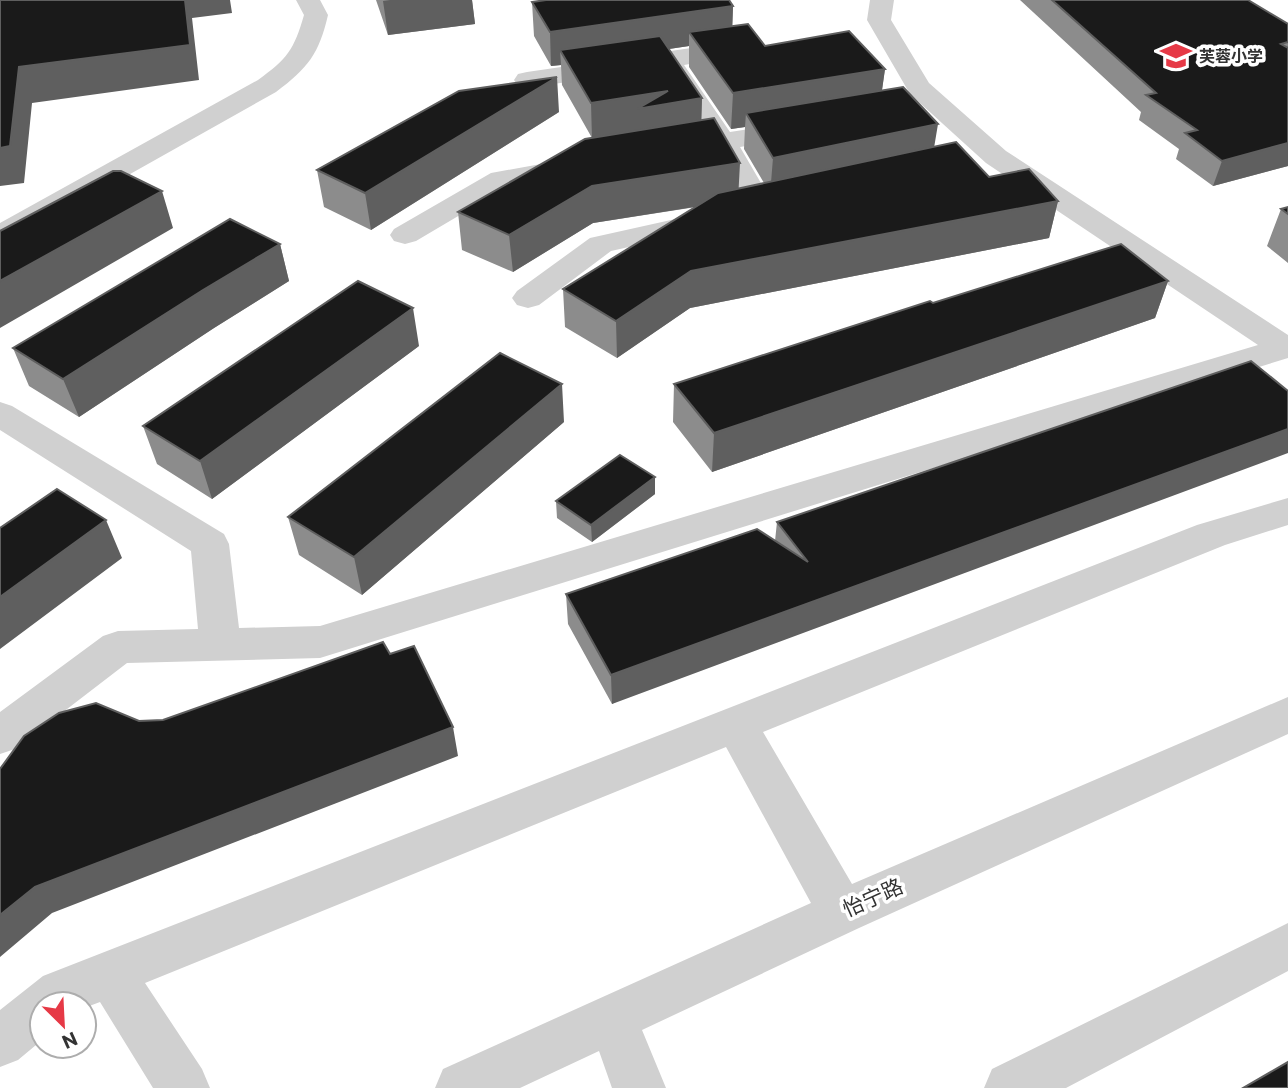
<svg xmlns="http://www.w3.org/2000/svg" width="1288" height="1088" font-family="Commissioner,'Noto Sans SC',sans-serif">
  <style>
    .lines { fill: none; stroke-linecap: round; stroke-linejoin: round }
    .minor { fill: #d0d0d0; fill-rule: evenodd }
    .wall { fill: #8c8c8c; fill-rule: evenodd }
    .shaded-wall { fill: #5f5f5f }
    .building { fill: #1a1a1a; stroke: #5f5f5f; stroke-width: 2 }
    .labels { text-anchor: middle; stroke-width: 7; stroke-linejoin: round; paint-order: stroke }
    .far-poi-label { font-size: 16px; font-weight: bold; fill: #333; stroke: #fff; text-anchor: start }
    .near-street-label { font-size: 21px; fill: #333; stroke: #fff }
  </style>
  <rect width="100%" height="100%" fill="#fff"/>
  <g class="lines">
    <path class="minor" d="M 296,0 L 320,0 L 328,15 C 319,54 308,68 276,92 L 11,241 L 0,244 L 0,223 L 258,80 C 287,59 294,50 304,15 Z
      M 870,0 L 894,0 L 891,20 L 929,83 L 1006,151 L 1288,335 L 1288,358 L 320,658 L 127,663 L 15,749 L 0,754 L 0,712 L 103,636 L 118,631 L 198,629 L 191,551 L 0,430 L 0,402 L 12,406 L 224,534 L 229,544 L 239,628 L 320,626 L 1258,345 L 986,163 L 910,94 L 867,20 Z
      M 739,41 L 748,44 L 752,49 L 748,54 L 684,65 L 730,132 L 795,122 L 805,124 L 809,130 L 805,136 L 740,147 L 776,209 L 771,215 L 761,218 L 751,215 L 715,152 L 675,158 L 665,156 L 661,150 L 665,144 L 706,137 L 660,68 L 527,88 L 518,86 L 514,80 L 518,74 L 527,72 Z
      M 574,158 L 584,161 L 588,167 L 584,173 L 509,186 L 416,241 L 405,244 L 394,241 L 390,235 L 394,229 L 491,173 Z
      M 707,212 L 718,215 L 722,221 L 718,227 L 611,251 L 539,305 L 528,308 L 517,305 L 512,298 L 517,291 L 590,238 Z
      M 1288,498 L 1288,525 L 1225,545 L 763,732 L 852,884 L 1288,697 L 1288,734 L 859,928 L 642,1030 L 666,1088 L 612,1088 L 599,1051 L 520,1088 L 435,1088 L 443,1069 L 811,903 L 726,747 L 145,983 L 202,1069 L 210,1088 L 153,1088 L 100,1002 L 84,1008 L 84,1004 L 42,1004 L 42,1040 L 18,1060 L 0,1067 L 0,1010 L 43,976 L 1197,525 Z
      M 1288,923 L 1288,971 L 1066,1088 L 984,1088 L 992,1069 Z"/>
  </g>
  <path class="wall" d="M 376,0 L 472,0 L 475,24 L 388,35 Z
    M 1020,0 L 1248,0 L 1288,24 L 1288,166 L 1213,186 L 1176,159 L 1179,149 L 1139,120 L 1141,112 Z
    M 532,2 L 733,6 L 732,26 L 765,46 L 885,69 L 882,90 L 934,146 L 989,177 L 1058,201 L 1049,238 L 690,308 L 617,358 L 565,327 L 563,289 L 696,207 L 593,223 L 513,272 L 462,250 L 458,212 L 592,138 L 562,85 L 561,65 L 551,66 L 534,36 ZM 689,46 L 689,67 L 731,129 L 745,127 L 744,149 L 764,183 L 739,189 L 701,120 L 702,98 L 669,49 Z
    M 559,112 L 371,230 L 324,207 L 317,170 Z
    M 1288,207 L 1288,263 L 1267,246 L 1281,209 Z
    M 280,244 L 289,281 L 214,328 L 79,417 L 29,386 L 13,348 Z
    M 1168,281 L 1155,318 L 712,472 L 673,422 L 674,384 L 933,303 Z
    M 419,346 L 212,499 L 157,464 L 143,426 Z
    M 1251,361 L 612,704 L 568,624 L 566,594 L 775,541 L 777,522 Z
    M 564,422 L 362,595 L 299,555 L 288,517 Z
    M 655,477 L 655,494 L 592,542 L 557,518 L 556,501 Z"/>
  <path class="shaded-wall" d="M 185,0 L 230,0 L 232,13 L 192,18 L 199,80 L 32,103 L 24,183 L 0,186 L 0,148 L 19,67 Z
    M 390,0 L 472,0 L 475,24 L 388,35 L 383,1 Z
    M 733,6 L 732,40 L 689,32 L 689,46 L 568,64 L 560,50 L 561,65 L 551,66 L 550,32 Z
    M 885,69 L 880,104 L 746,113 L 745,127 L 731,129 L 733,93 Z
    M 557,77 L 559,112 L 371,230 L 365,193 Z
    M 668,91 L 702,98 L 701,134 L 592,139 L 591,103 Z
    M 938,124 L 932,160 L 770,195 L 773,158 Z
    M 1288,143 L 1288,166 L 1213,186 L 1222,161 Z
    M 740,163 L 738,200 L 593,223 L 513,272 L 509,235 L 592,186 Z
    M 162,191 L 173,228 L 0,328 L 0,281 Z
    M 1058,201 L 1049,238 L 690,308 L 617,358 L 616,321 L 691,271 Z
    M 280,244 L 289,281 L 214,328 L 79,417 L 63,379 L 203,290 Z
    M 1168,281 L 1155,318 L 712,472 L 714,433 Z
    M 413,308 L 419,346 L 212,499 L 200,461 Z
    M 562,384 L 564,422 L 362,595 L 354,557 Z
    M 1288,429 L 1288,453 L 612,704 L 611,675 Z
    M 655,477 L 655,494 L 592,542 L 591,525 Z
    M 106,520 L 122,558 L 0,649 L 0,597 Z
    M 453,727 L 458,756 L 52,913 L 0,957 L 0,915 L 35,887 Z"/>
  <path class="building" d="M 0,0 L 185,0 L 190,45 L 19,67 L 10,146 L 0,148 Z
    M 546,0 L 729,0 L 733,6 L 550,32 L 532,2 Z
    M 1052,0 L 1248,0 L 1288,24 L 1288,42 L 1281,44 L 1288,48 L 1288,143 L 1222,161 L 1185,133 L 1197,130 L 1146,95 L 1156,93 Z
    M 748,24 L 765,46 L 849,31 L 885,69 L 733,93 L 689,32 Z
    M 660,36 L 702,98 L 637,109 L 668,91 L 591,103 L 560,50 Z
    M 557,77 L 365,193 L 317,170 L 459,91 Z
    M 903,87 L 938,124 L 773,158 L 746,113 Z
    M 714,118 L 740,163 L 592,186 L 509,235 L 458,212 L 585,139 Z
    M 956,142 L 989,177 L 1029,169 L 1058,201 L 691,271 L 616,321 L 563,289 L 718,193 Z
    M 113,171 L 121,171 L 162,191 L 0,281 L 0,231 Z
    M 1288,207 L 1288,214 L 1281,209 Z
    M 230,219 L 280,244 L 203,290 L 63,379 L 13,348 Z
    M 1121,244 L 1168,281 L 714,433 L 674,384 L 930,301 L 933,303 Z
    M 358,281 L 413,308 L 200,461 L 143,426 Z
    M 500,353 L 562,384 L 354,557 L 288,517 Z
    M 1251,361 L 1288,391 L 1288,429 L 611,675 L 566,594 L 757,529 L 808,562 L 777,522 Z
    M 620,455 L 655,477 L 591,525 L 556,501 Z
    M 57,489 L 106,520 L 0,597 L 0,528 Z
    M 383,642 L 390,654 L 414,646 L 453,727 L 35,887 L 0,915 L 0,769 L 24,736 L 59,713 L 96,703 L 139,721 L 163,720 Z
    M 1288,1062 L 1288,1088 L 1243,1088 Z"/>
  <defs>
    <symbol id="school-bare" viewBox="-9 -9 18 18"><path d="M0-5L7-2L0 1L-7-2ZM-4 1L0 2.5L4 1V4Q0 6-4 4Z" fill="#e63946" stroke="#fff" stroke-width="2.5" paint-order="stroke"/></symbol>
  </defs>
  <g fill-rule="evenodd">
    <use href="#school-bare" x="1154" y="34" width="44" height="44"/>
  </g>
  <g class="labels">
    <g class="far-poi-label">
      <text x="1199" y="62">芙蓉小学</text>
    </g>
    <g class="near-street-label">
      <text transform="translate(873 898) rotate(-24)" y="7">怡宁路</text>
    </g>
  </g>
  <g transform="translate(63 1025) rotate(156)"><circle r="33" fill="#ffffff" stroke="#adadad" stroke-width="2"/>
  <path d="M0-5L12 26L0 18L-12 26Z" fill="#e63946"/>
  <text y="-10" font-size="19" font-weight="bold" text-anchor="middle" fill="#333333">N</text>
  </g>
</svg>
